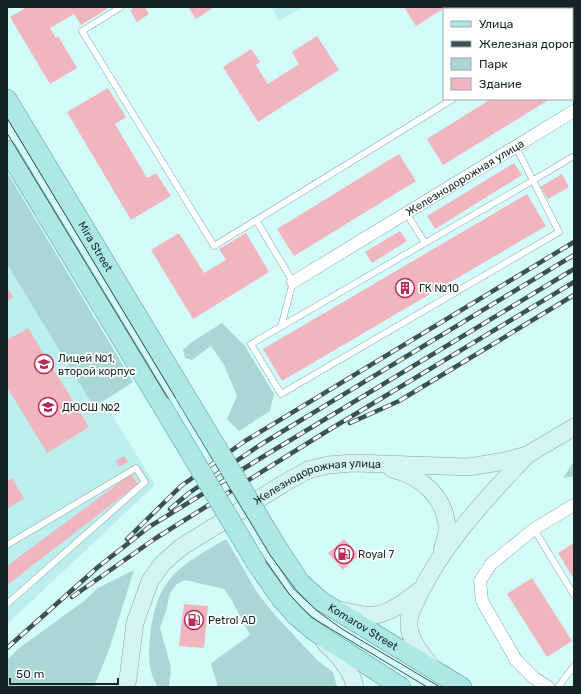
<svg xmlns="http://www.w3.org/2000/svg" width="581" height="694" font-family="Rubik,sans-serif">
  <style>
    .built { fill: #bceeed }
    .green { fill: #aad7d5 }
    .building { fill: #f0b5bf }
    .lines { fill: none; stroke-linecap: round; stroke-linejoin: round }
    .service-casing { stroke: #81a8a7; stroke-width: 7 }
    .minor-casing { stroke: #81a8a7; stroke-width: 13 }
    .secondary-casing { stroke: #81a8a7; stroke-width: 18 }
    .primary-casing { stroke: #559998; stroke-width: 20 }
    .service { stroke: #fff; stroke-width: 6 }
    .minor { stroke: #fff; stroke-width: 12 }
    .secondary { stroke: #d6f3f3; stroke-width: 17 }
    .primary { stroke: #ade8e6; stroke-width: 19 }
    .tram { stroke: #3c5150; stroke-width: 1 }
    .rail-casing { stroke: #3c5150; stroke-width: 4.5 }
    .rail { stroke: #fff; stroke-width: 3; stroke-dasharray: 9; stroke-linecap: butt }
    .primary-bridge-casing { stroke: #559998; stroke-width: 20; stroke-linecap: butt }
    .primary-bridge { stroke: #ade8e6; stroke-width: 19 }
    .labels { text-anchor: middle; stroke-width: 3.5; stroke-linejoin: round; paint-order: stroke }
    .street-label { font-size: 11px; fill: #152524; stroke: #fff }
    .poi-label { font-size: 11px; fill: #152524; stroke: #fff; text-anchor: start }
  </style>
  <rect width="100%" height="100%" fill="#d2fbfa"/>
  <path class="built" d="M 271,7 L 302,7 L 279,21 Z
    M 7,243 L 155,485 L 7,624 Z"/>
  <path class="green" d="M 7,172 L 133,382 L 94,407 L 7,264 Z
    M 222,323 L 245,346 L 274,394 L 270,411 L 239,431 L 227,419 L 237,396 L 224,365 L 211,346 L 192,360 L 185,358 L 183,350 L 192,342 Z
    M 574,461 L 574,476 L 563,478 Z
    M 226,539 L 258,594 L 275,615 L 318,661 L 333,672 L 337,687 L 218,687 L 211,664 L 214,661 L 250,635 L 231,599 L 224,589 L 185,580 L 177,584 L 172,590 L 169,596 L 167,608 L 160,628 L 171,668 L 169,687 L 158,687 C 148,672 148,654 150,637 C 157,577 178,567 226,539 Z
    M 134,570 L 110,647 L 94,687 L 7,687 L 7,660 L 18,649 L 84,601 L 98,588 Z"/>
  <path class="building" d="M 27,7 L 106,7 L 107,9 L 81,25 L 74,14 L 50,28 L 56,38 L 58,36 L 77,68 L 50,84 L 10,17 Z
    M 135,7 L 145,7 L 149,14 L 137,22 L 130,10 Z
    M 188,7 L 214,7 L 196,19 Z
    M 404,7 L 446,7 L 416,26 Z
    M 317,36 L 339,70 L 258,122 L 223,67 L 251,49 L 260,62 L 256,65 L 268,84 L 299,64 L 292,52 Z
    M 108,88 L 126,117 L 115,124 L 147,178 L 156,173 L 171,196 L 131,220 L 67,112 Z
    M 491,99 L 550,99 L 443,165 L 427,139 Z
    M 399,154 L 416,181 L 294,256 L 277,229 Z
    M 514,163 L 522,175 L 435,229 L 427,216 Z
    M 562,174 L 569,187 L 548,199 L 540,187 Z
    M 527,194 L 546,226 L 282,381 L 263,349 Z
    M 400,231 L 407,241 L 372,263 L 365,252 Z
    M 179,233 L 204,273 L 226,260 L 219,249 L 246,233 L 269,272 L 193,319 L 151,250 Z
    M 7,287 L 13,297 L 7,301 Z
    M 28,328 L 89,427 L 47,453 L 7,387 L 7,340 Z
    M 124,456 L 128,462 L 119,467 L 116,461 Z
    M 131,474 L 138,484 L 7,585 L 7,566 Z
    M 12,478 L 24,498 L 7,509 L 7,481 Z
    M 344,539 L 359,555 L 343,570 L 328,553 Z
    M 574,543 L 574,575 L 572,576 L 558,553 Z
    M 532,578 L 572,641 L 547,657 L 507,594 Z
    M 184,604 L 208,606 L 204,648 L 179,646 Z"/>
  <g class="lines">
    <defs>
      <path id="service" d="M 121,7 L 82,31 L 214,246 L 453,99
        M 572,26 L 574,25
        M 572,68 L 574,71
        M 516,147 L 559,232 L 281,394 L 251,344 L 532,181 L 574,156
        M 406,213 L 425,243
        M 256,220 L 293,282 L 281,327
        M 534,529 L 574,595
        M 7,545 L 136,468 L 145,482 L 7,604
        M 558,687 L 574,666"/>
      <g id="minor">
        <path id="s1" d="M 293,282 L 574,111"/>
        <path d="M 548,687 L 534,678 L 516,660 L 482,601 L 480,581 L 491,564 L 534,529 L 574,505"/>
      </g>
      <g id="secondary">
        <path d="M 392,469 C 421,476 446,497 447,529 C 447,536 444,544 442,550"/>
        <path d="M 339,610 C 347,611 355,614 363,615 C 385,618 403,603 419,591"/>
        <path d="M 325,643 C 337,654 352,670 355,687"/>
        <path d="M 431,666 C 422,655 411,642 409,627 C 408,615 414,605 419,595 C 445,541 486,499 526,456"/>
        <path id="s2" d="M 125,687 L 128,679 L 135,623 L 150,581 L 162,564 L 180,548 L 283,484 L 308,470 L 328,465 L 354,463 L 469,467 L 505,461 L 527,455 L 574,427"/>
      </g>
      <g id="primary">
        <path id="s3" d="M 7,99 L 184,393"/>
        <path d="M 7,150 L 162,406"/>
        <path id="s4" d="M 279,550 L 300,582 L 321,601 L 462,687"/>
        <path d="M 256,563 L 281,599 L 295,615 L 314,631 L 401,687"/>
      </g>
    </defs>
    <use href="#service" class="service-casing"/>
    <use href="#minor" class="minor-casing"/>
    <use href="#secondary" class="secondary-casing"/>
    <use href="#primary" class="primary-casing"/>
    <use href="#service" class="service"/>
    <use href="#minor" class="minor"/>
    <use href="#secondary" class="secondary"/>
    <use href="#primary" class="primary"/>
    <path class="tram" d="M 7,118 L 270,555 L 296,590 L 316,610 L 342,629 L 440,687
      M 7,133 L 170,402 L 264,559 L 289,594 L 311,617 L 427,687"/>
    <defs>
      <path id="rail" d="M 350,423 L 399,401 L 574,295
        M 170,509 L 189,493 L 260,445 L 574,255
        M 127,539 L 181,486 L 245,441 L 574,242
        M 72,597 L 156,538 L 319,436 L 574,282
        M 7,648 L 98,567 L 149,527 L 269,453 L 574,269"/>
    </defs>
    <use href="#rail" class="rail-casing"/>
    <use href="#rail" class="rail"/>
    <defs>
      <path id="primary-bridge" d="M 184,393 L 279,550
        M 162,406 L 256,563"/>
    </defs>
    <use href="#primary-bridge" class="primary-bridge-casing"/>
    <use href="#primary-bridge" class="primary-bridge"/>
  </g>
  <defs>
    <symbol id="building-ring" viewBox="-11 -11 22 22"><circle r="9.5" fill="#fff" stroke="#b92a58" stroke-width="1.5"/><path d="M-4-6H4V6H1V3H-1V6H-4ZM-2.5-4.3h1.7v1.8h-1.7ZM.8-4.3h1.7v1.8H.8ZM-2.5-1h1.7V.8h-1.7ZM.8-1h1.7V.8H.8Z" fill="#b92a58"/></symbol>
    <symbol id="school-ring" viewBox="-11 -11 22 22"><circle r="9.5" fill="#fff" stroke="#b92a58" stroke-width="1.5"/><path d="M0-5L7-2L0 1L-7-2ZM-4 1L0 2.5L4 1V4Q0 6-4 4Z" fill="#b92a58"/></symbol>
    <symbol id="fuel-ring" viewBox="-11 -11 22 22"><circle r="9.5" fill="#fff" stroke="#b92a58" stroke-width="1.5"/><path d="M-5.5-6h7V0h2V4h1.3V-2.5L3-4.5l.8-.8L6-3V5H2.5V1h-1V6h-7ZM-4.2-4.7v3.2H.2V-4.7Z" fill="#b92a58"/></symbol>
  </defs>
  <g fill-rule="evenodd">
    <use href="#building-ring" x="394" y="277" width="22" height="22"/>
    <use href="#school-ring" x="33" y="353" width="22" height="22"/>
    <use href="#school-ring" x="37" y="396" width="22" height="22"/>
    <use href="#fuel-ring" x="333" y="543" width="22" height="22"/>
    <use href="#fuel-ring" x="183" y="609" width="22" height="22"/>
  </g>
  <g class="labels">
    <g class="street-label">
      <text dy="4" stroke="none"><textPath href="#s1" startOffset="201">Железнодорожная улица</textPath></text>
      <text dy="4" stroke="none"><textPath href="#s3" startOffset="172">Mira Street</textPath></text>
      <text dy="4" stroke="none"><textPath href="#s2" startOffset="310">Железнодорожная улица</textPath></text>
      <text dy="4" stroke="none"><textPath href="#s4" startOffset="116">Komarov Street</textPath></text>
    </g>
    <g class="poi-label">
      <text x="419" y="292">ГК №10</text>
      <text x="58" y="362">Лицей №1,<tspan x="58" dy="13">второй корпус</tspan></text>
      <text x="62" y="411">ДЮСШ №2</text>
      <text x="358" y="558">Royal 7</text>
      <text x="208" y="624">Petrol AD</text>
    </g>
  </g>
  <rect width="581" height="694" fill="none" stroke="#152524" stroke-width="16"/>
  <rect x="443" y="8" width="130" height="92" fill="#ffffff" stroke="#a1a8a7"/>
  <rect x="451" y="21" width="20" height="6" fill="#ade8e6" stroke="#a1a8a7"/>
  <text x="479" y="28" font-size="12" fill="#152524">Улица</text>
  <rect x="451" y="41" width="20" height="6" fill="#3c5150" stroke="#a1a8a7"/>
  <text x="479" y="48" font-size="12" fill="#152524">Железная дорога</text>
  <rect x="451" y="58" width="20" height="12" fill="#aad7d5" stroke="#a1a8a7"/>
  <text x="479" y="68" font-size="12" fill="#152524">Парк</text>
  <rect x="451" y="78" width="20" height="12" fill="#f0b5bf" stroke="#a1a8a7"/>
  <text x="479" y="88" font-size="12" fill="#152524">Здание</text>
  <path d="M10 678v6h108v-6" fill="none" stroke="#152524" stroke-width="2"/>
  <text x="16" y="678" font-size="12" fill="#152524" stroke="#ffffff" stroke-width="3" paint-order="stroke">50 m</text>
</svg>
